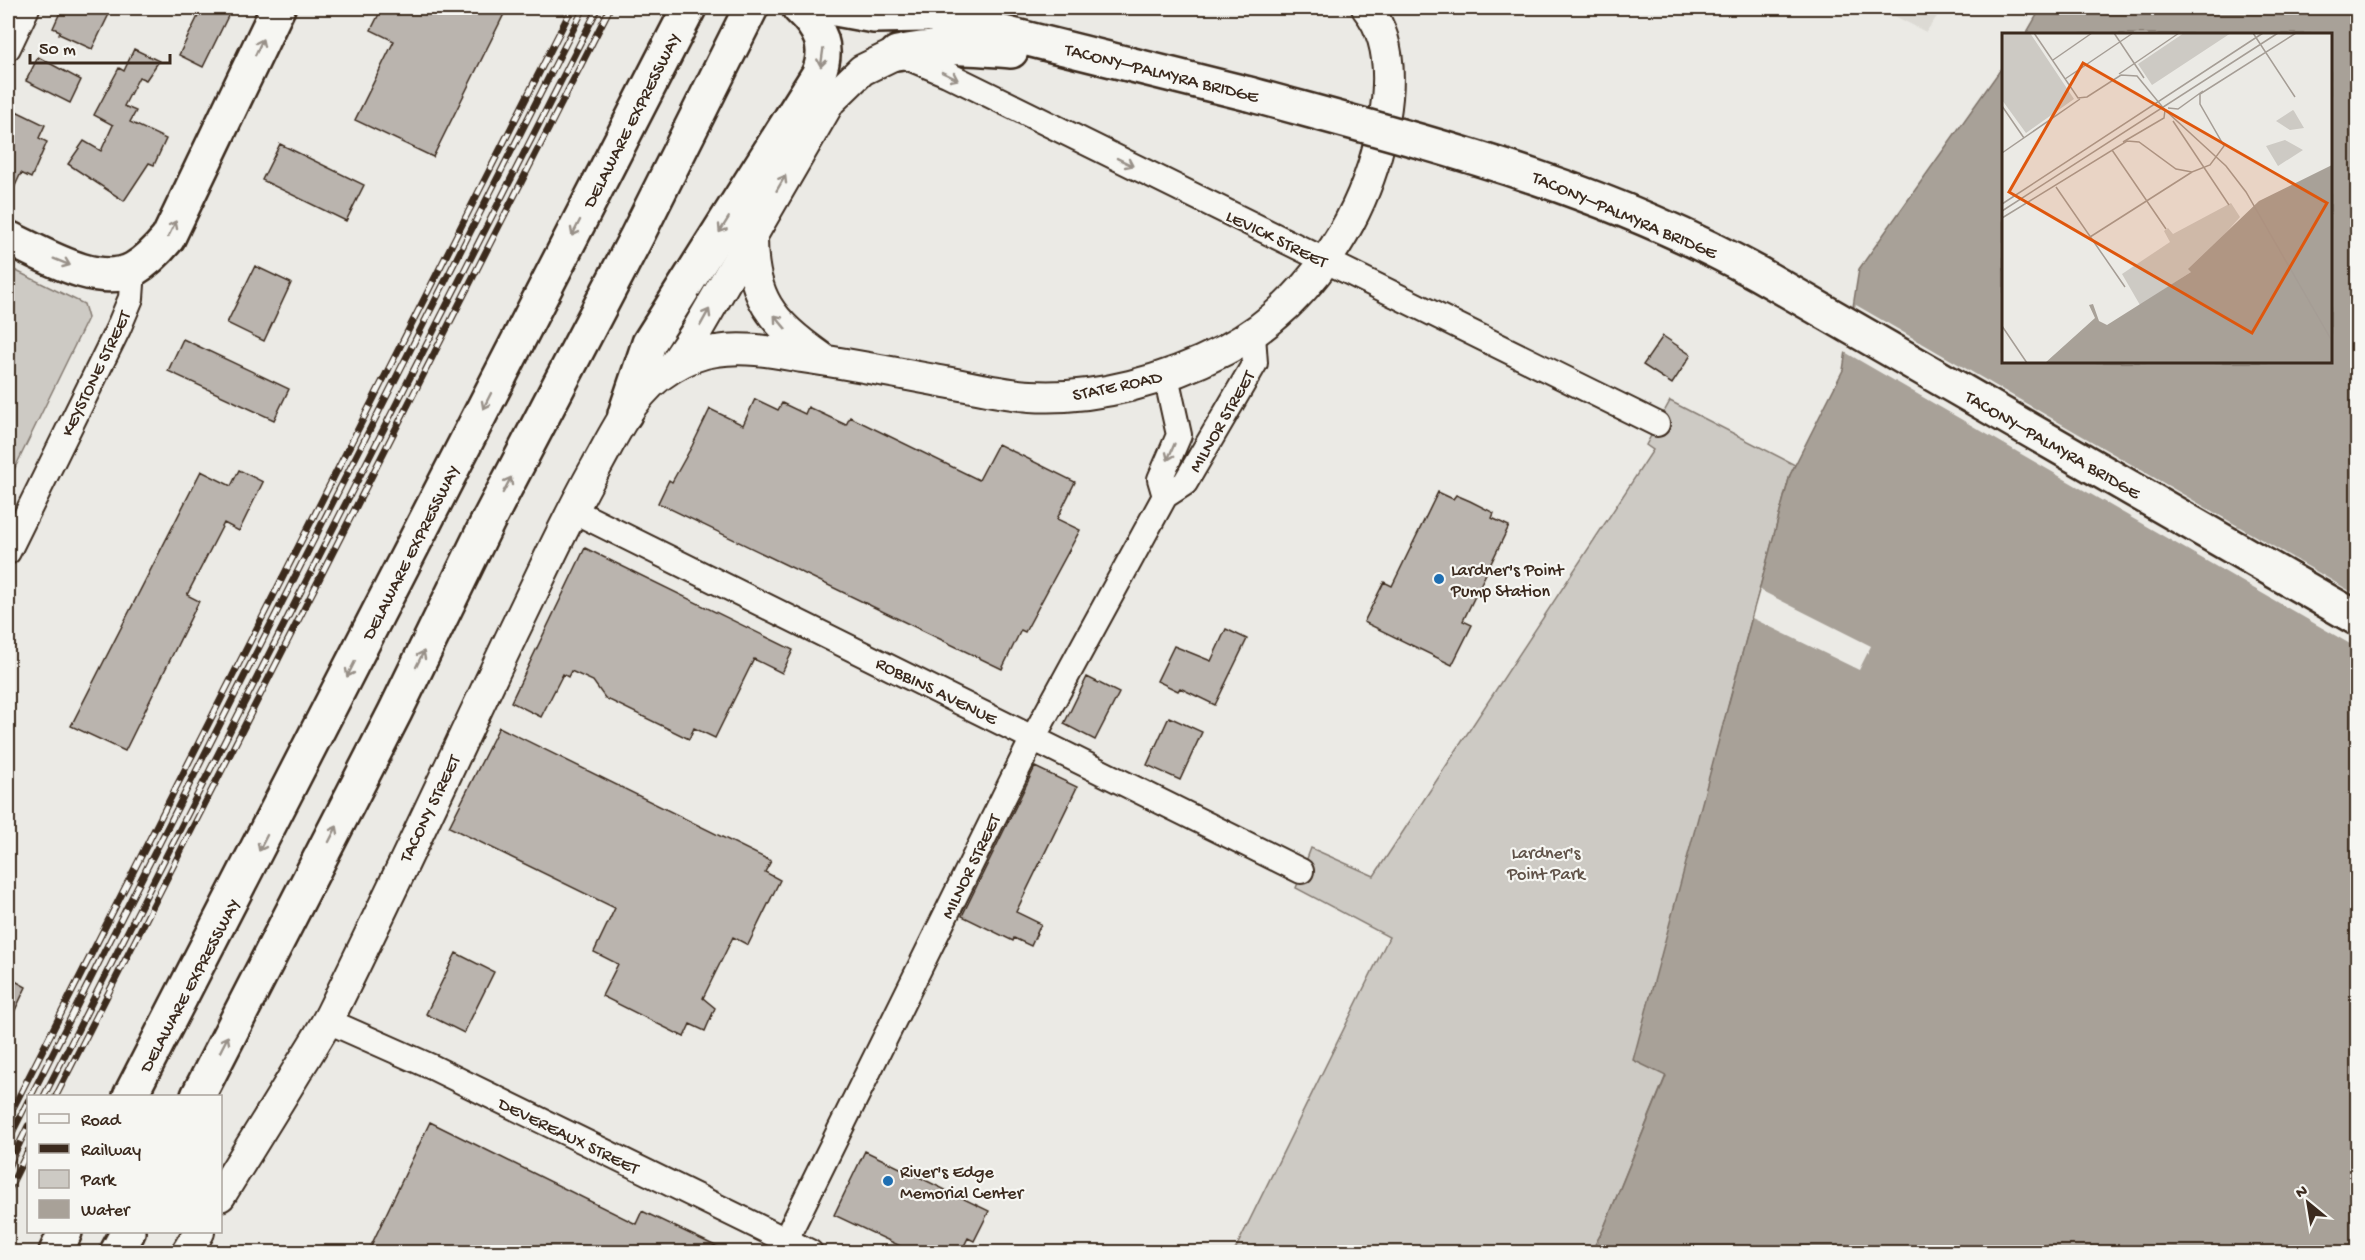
<svg xmlns="http://www.w3.org/2000/svg" width="2365" height="1260" font-family="'Gochi Hand',sans-serif">
  <style>
    .built { fill: #dcdad4 }
    .green { fill: #cdcac4; stroke: #847a71; stroke-width: 1.5 }
    .water { fill: #a8a198; stroke: #7c7167; stroke-width: 1.5 }
    .pier { fill: #ebeae5 }
    .building { fill: #bab4ae; stroke: #3b2a1e; stroke-width: 1.5 }
    .lines { fill: none; stroke-linecap: round; stroke-linejoin: round }
    .minor-casing { stroke: #3b2a1e; stroke-width: 28 }
    .major-casing { stroke: #3b2a1e; stroke-width: 34 }
    .highway-casing { stroke: #3b2a1e; stroke-width: 38 }
    .minor { stroke: #f6f6f2; stroke-width: 24 }
    .major { stroke: #f6f6f2; stroke-width: 30 }
    .highway { stroke: #f6f6f2; stroke-width: 33 }
    .rail-casing { stroke: #3b2a1e; stroke-width: 7 }
    .rail { stroke: #f6f6f2; stroke-width: 4.5; stroke-dasharray: 14; stroke-linecap: butt }
    .highway-bridge-casing { stroke: #3b2a1e; stroke-width: 38; stroke-linecap: butt }
    .highway-bridge { stroke: #f6f6f2; stroke-width: 33 }
    .oneway { stroke: #989088 }
    .poi-dot { fill: #1f6fb2; stroke: #f6f6f2; stroke-width: 2 }
    .labels { text-anchor: middle; stroke-width: 4.5; stroke-linejoin: round; paint-order: stroke }
    .street-label { font-size: 18px; fill: #3b2a1e; stroke: #f6f6f2 }
    .poi-label { font-size: 18px; fill: #3b2a1e; stroke: #f6f6f2; text-anchor: start }
    .park-label { font-size: 18px; fill: #605248; stroke: #f6f6f2 }
    .inset-road { fill: none; stroke: #a59d95; stroke-width: 1.5 }
    .view { fill: #df570d; fill-opacity: 0.15; stroke: #df570d; stroke-width: 3 }
    .inset-edge { fill: none; stroke: #3b2a1e; stroke-width: 3 }
  </style>
  <rect width="100%" height="100%" fill="#ebeae5"/>
  <filter id="ink" filterUnits="userSpaceOnUse"><feTurbulence type="fractalNoise" baseFrequency=".0167" numOctaves="2"/><feDisplacementMap in="SourceGraphic" scale="12" xChannelSelector="R" yChannelSelector="G"/><feConvolveMatrix kernelMatrix="1 2 1 2 8 2 1 2 1" color-interpolation-filters="sRGB"/></filter>
  <g filter="url(#ink)">
    <path class="built" d="M 1879,8 L 1943,8 L 1926,32 Z"/>
    <path class="green" d="M 8,267 L 84,304 L 88,318 L 8,482 Z
      M 1670,401 L 1795,465 L 1790,475 L 1634,1060 L 1666,1075 L 1603,1230 L 1591,1252 L 1234,1252 L 1389,937 L 1296,888 L 1311,848 L 1374,876 L 1653,450 L 1646,445 Z"/>
    <path class="water" d="M 2041,8 L 2357,8 L 2357,1252 L 1591,1252 L 1603,1230 L 1666,1076 L 1633,1060 L 1790,475 L 1843,370 L 1859,269 L 2003,66 L 2004,362 L 2330,362 L 2330,34 L 2026,34 Z"/>
    <path class="pier" d="M 1856,305 L 2357,595 L 2357,648 L 1843,351 L 1848,320 Z
      M 1760,590 L 1871,646 L 1859,670 L 1752,618 Z"/>
    <path class="building" d="M 62,8 L 112,8 L 92,49 L 59,34 L 60,31 L 53,28 Z
      M 202,8 L 232,8 L 203,67 L 179,55 Z
      M 382,8 L 507,8 L 433,157 L 355,120 L 394,41 L 371,30 Z
      M 134,49 L 159,61 L 146,80 L 139,77 L 124,106 L 136,111 L 130,122 L 166,139 L 154,165 L 149,163 L 124,201 L 68,164 L 84,141 L 101,151 L 113,125 L 94,115 L 119,68 L 124,71 Z
      M 38,57 L 81,80 L 70,103 L 26,81 Z
      M 16,111 L 45,125 L 39,138 L 47,142 L 31,178 L 21,173 L 8,201 L 8,125 Z
      M 280,144 L 364,185 L 346,221 L 262,180 Z
      M 255,266 L 291,283 L 264,341 L 227,323 Z
      M 1663,336 L 1691,355 L 1672,384 L 1643,365 Z
      M 183,339 L 289,389 L 274,420 L 168,371 Z
      M 755,399 L 778,410 L 782,403 L 805,414 L 808,407 L 846,425 L 850,417 L 979,480 L 998,444 L 1075,482 L 1057,519 L 1080,530 L 1025,632 L 1021,630 L 1002,669 L 658,503 L 669,480 L 672,482 L 692,446 L 710,409 L 743,425 Z
      M 239,470 L 263,482 L 239,531 L 224,523 L 187,595 L 199,601 L 125,751 L 71,726 L 201,471 L 231,486 Z
      M 1438,492 L 1453,499 L 1456,495 L 1470,501 L 1494,513 L 1492,518 L 1509,526 L 1463,621 L 1472,625 L 1452,665 L 1364,622 L 1384,582 L 1392,586 Z
      M 585,548 L 793,650 L 782,673 L 754,659 L 715,738 L 694,728 L 689,739 L 605,698 L 593,681 L 571,671 L 568,677 L 563,674 L 541,717 L 511,702 Z
      M 1226,629 L 1247,639 L 1215,705 L 1180,688 L 1178,691 L 1157,681 L 1174,646 L 1211,661 Z
      M 1087,677 L 1119,693 L 1095,740 L 1064,724 Z
      M 1169,717 L 1202,732 L 1180,780 L 1147,765 Z
      M 499,727 L 771,861 L 765,872 L 780,880 L 748,945 L 733,937 L 703,998 L 715,1008 L 705,1031 L 690,1024 L 684,1037 L 602,996 L 618,964 L 594,952 L 615,908 L 449,827 Z
      M 1035,767 L 1077,787 L 1016,912 L 1041,924 L 1031,946 L 1014,938 L 1013,941 L 962,916 Z
      M 456,953 L 494,972 L 464,1033 L 426,1014 Z
      M 8,977 L 26,987 L 8,1025 Z
      M 430,1122 L 636,1224 L 642,1211 L 728,1252 L 368,1252 Z
      M 865,1151 L 989,1211 L 974,1241 L 968,1238 L 961,1252 L 913,1252 L 834,1215 Z"/>
    <g class="lines">
      <defs>
        <path id="minor" d="M 8,48 L 27,8
          M 897,53 L 947,74 L 1657,424
          M 1165,496 L 1160,479 L 1179,435 L 1166,376
          M 572,510 L 1301,871
          M 8,552 L 118,329 L 131,298 L 133,270
          M 328,1021 L 434,1068 L 810,1252
          M 785,1241 L 1033,738 L 1165,496 L 1185,483 L 1255,363 L 1253,335"/>
        <path id="major" d="M 752,233 C 751,298 770,321 822,358
          M 673,366 L 695,334 L 830,101 L 862,70 L 897,53
          M 220,1196 C 244,1157 268,1119 291,1081 C 304,1059 319,1037 331,1014 C 394,887 453,759 514,631 C 541,576 566,520 596,467 C 616,431 634,390 671,368 C 684,360 700,353 716,351 C 744,346 774,352 802,357 C 850,364 897,373 945,382 C 973,387 1002,394 1030,396 C 1097,400 1167,380 1225,350 C 1296,313 1349,241 1373,166 C 1387,119 1401,50 1367,8
          M 187,1252 L 199,1232"/>
        <path id="highway" d="M 830,8 L 874,16 L 925,15
          M 903,8 L 1249,94
          M 897,53 C 936,44 971,48 1011,51
          M 8,238 C 41,253 98,289 134,269 C 148,261 158,250 168,238 L 278,8
          M 625,414 L 649,343 L 818,75 C 830,47 820,28 799,8
          M 130,1096 L 689,8
          M 198,1096 L 395,712 L 488,521 L 637,236 L 751,8
          M 56,1252 L 65,1232
          M 117,1252 L 128,1232"/>
      </defs>
      <use href="#minor" class="minor-casing"/>
      <use href="#major" class="major-casing"/>
      <use href="#highway" class="highway-casing"/>
      <use href="#minor" class="minor"/>
      <use href="#major" class="major"/>
      <use href="#highway" class="highway"/>
      <defs>
        <path id="rail" d="M 31,1096 L 584,8
          M 44,1096 L 598,8
          M 56,1096 L 610,8
          M 8,1118 L 572,8
          M 8,1141 L 28,1101
          M 8,1167 L 28,1126
          M 8,1191 L 28,1151"/>
      </defs>
      <use href="#rail" class="rail-casing"/>
      <use href="#rail" class="rail"/>
      <defs>
        <path id="highway-bridge" d="M 1249,94 C 1427,143 1596,184 1759,274 L 2358,619"/>
      </defs>
      <use href="#highway-bridge" class="highway-bridge-casing"/>
      <use href="#highway-bridge" class="highway-bridge"/>
    </g>
    <defs><path id="oneway-shaft" d="M-6 0H5M1.5-3L5.5 0L1.5 3" fill="none" stroke-width="1.6" stroke-linecap="round" stroke-linejoin="round" transform="scale(1.5)"/></defs>
    <g class="oneway">
      <use href="#oneway-shaft" transform="translate(259 47) rotate(-65)"/>
      <use href="#oneway-shaft" transform="translate(822 58) rotate(98)"/>
      <use href="#oneway-shaft" transform="translate(950 76) rotate(26)"/>
      <use href="#oneway-shaft" transform="translate(1125 162) rotate(26)"/>
      <use href="#oneway-shaft" transform="translate(781 183) rotate(-60)"/>
      <use href="#oneway-shaft" transform="translate(724 225) rotate(122)"/>
      <use href="#oneway-shaft" transform="translate(576 228) rotate(117)"/>
      <use href="#oneway-shaft" transform="translate(172 229) rotate(-64)"/>
      <use href="#oneway-shaft" transform="translate(62 262) rotate(22)"/>
      <use href="#oneway-shaft" transform="translate(705 317) rotate(-61)"/>
      <use href="#oneway-shaft" transform="translate(780 322) rotate(-130)"/>
      <use href="#oneway-shaft" transform="translate(487 401) rotate(117)"/>
      <use href="#oneway-shaft" transform="translate(1171 452) rotate(113)"/>
      <use href="#oneway-shaft" transform="translate(507 485) rotate(-62)"/>
      <use href="#oneway-shaft" transform="translate(420 659) rotate(-64)"/>
      <use href="#oneway-shaft" transform="translate(351 669) rotate(117)"/>
      <use href="#oneway-shaft" transform="translate(333 834) rotate(-63)"/>
      <use href="#oneway-shaft" transform="translate(263 843) rotate(117)"/>
      <use href="#oneway-shaft" transform="translate(224 1044) rotate(-63)"/>
    </g>
  </g>
  <g class="poi-dot">
    <circle cx="1439" cy="579" r="6"/>
    <circle cx="888" cy="1181" r="6"/>
  </g>
  <g class="labels">
    <g class="street-label">
      <text transform="translate(1162 72) rotate(14)" y="6">TACONY–PALMYRA BRIDGE</text>
      <text transform="translate(631 120) rotate(-63)" y="6">DELAWARE EXPRESSWAY</text>
      <text transform="translate(1625 214) rotate(23)" y="6">TACONY–PALMYRA BRIDGE</text>
      <text transform="translate(1277 238) rotate(26)" y="6">LEVICK STREET</text>
      <text transform="translate(95 373) rotate(-64)" y="6">KEYSTONE STREET</text>
      <text transform="translate(1117 385) rotate(-12)" y="6">STATE ROAD</text>
      <text transform="translate(1221 421) rotate(-60)" y="6">MILNOR STREET</text>
      <text transform="translate(2053 444) rotate(30)" y="6">TACONY–PALMYRA BRIDGE</text>
      <text transform="translate(410 552) rotate(-63)" y="6">DELAWARE EXPRESSWAY</text>
      <text transform="translate(937 690) rotate(26)" y="6">ROBBINS AVENUE</text>
      <text transform="translate(429 808) rotate(-64)" y="6">TACONY STREET</text>
      <text transform="translate(970 866) rotate(-64)" y="6">MILNOR STREET</text>
      <text transform="translate(189 985) rotate(-62)" y="6">DELAWARE EXPRESSWAY</text>
      <text transform="translate(569 1135) rotate(26)" y="6">DEVEREAUX STREET</text>
    </g>
    <g class="poi-label">
      <text x="1451" y="575">Lardner's Point<tspan x="1451" dy="21">Pump Station</tspan></text>
      <text x="900" y="1177">River's Edge<tspan x="900" dy="21">Memorial Center</tspan></text>
    </g>
    <g class="park-label">
      <text x="1546" y="858">Lardner's<tspan x="1546" dy="21">Point Park</tspan></text>
    </g>
  </g>
  <g transform="translate(2002 33)">
    <rect width="330" height="330" fill="#ebeae5"/>
    <path d="M 0,0 L 28,0 L 72,66 L 24,100 L 0,67 ZM 182,0 L 229,0 L 150,52 L 136,31 ZM 291,77 L 292,78 L 302,95 L 288,97 L 274,88 ZM 283,107 L 301,117 L 276,133 L 264,113 ZM 229,170 L 238,184 L 189,239 L 138,272 L 120,241 L 168,209 L 162,198 L 166,195 L 171,201 Z" fill="#cdcac4"/>
    <path d="M 330,132 L 330,330 L 43,330 L 93,285 L 87,272 L 91,271 L 97,288 L 105,292 L 189,239 L 186,236 L 257,168 Z" fill="#a8a198"/>
    <path class="inset-road" d="M 32,0 L 76,65 L 85,64 L 119,42 L 135,43 L 163,77 L 224,133 L 244,159 L 330,308M 112,0 L 142,45M 251,0 L 293,64M 51,27 L 90,0M 117,41 L 177,0M 63,46 L 131,0M 0,73 L 22,105M 166,75 L 176,76 L 201,58M 171,88 L 227,172M 121,109 L 162,85 L 163,77M 110,117 L 164,196M 0,120 L 78,66M 54,154 L 123,254M 0,171 L 261,0M 0,178 L 276,0M 0,185 L 125,108 L 137,109 L 174,136 L 190,139 L 208,132 L 222,113 L 198,71 L 198,61 L 294,0M 88,204 L 190,139M 0,293 L 25,330"/>
    <path class="view" d="M 81,30 L 325,170 L 250,300 L 7,159 Z"/>
    <rect width="330" height="330" class="inset-edge"/>
  </g>
  <rect width="2365" height="1260" fill="none" stroke="#f6f6f2" stroke-width="30"/>
  <rect x="15" y="15" width="2335" height="1230" fill="none" stroke="#3b2a1e" stroke-width="2" filter="url(#ink)"/>
  <rect x="27" y="1095" width="195" height="138" fill="#f6f6f2" stroke="#aba49d" stroke-width="1.5"/>
  <rect x="39" y="1114" width="30" height="9" fill="#f6f6f2" stroke="#aba49d" stroke-width="1.5"/>
  <text x="81" y="1125" font-size="18" fill="#3b2a1e">Road</text>
  <rect x="39" y="1144" width="30" height="9" fill="#3b2a1e" stroke="#aba49d" stroke-width="1.5"/>
  <text x="81" y="1155" font-size="18" fill="#3b2a1e">Railway</text>
  <rect x="39" y="1170" width="30" height="18" fill="#cdcac4" stroke="#aba49d" stroke-width="1.5"/>
  <text x="81" y="1185" font-size="18" fill="#3b2a1e">Park</text>
  <rect x="39" y="1200" width="30" height="18" fill="#a8a198" stroke="#aba49d" stroke-width="1.5"/>
  <text x="81" y="1215" font-size="18" fill="#3b2a1e">Water</text>
  <g transform="translate(2308 1203) rotate(330)" stroke="#f6f6f2" stroke-width="4.5" paint-order="stroke">
  <path d="M0-4.5L10 22L0 15L-10 22Z" fill="#3b2a1e"/>
  <text y="-9" font-size="16" font-weight="bold" text-anchor="middle" fill="#3b2a1e">N</text>
  </g>
  <path d="M30 54v9h140v-9" fill="none" stroke="#3b2a1e" stroke-width="3"/>
  <text x="39" y="54" font-size="18" fill="#3b2a1e" stroke="#f6f6f2" stroke-width="4.5" paint-order="stroke">50 m</text>
</svg>
